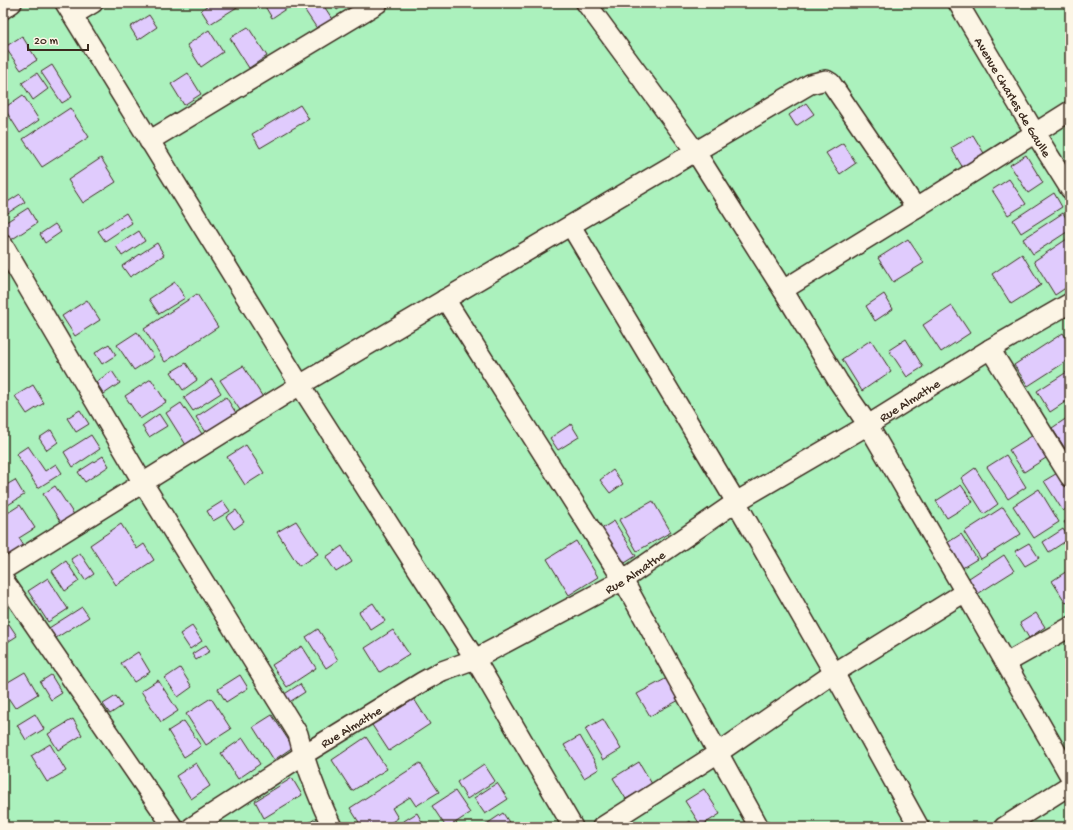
<svg xmlns="http://www.w3.org/2000/svg" width="1073" height="830" font-family="'Gochi Hand',sans-serif">
  <style>
    .green { fill: #abf1bd; stroke: #738e6e }
    .building { fill: #e0cbfd; stroke: #3b2a1e }
    .lines { fill: none; stroke-linecap: round; stroke-linejoin: round }
    .street-casing { stroke: #3b2a1e; stroke-width: 22 }
    .street { stroke: #fcf5e5; stroke-width: 19 }
    .labels { text-anchor: middle; stroke-width: 3; stroke-linejoin: round; paint-order: stroke }
    .street-label { font-size: 13px; fill: #3b2a1e; stroke: #fcf5e5 }
  </style>
  <rect width="100%" height="100%" fill="#f6edea"/>
  <filter id="ink" filterUnits="userSpaceOnUse"><feTurbulence type="fractalNoise" baseFrequency=".025" numOctaves="2"/><feDisplacementMap in="SourceGraphic" scale="8" xChannelSelector="R" yChannelSelector="G"/><feConvolveMatrix kernelMatrix="1 2 1 2 8 2 1 2 1" color-interpolation-filters="sRGB"/></filter>
  <g filter="url(#ink)">
    <path class="green" d="M 3,3 L 1070,3 L 1070,827 L 3,827 Z"/>
    <path class="building" d="M 211,3 L 241,3 L 242,4 L 210,24 L 201,10 Z
      M 263,3 L 293,3 L 293,4 L 272,18 Z
      M 300,3 L 322,3 L 333,20 L 318,30 Z
      M 333,3 L 347,3 L 337,10 Z
      M 149,15 L 157,27 L 138,40 L 130,27 Z
      M 248,27 L 267,56 L 249,68 L 230,38 Z
      M 209,30 L 223,52 L 201,67 L 187,45 Z
      M 22,36 L 37,60 L 21,70 L 5,47 Z
      M 52,65 L 72,97 L 62,103 L 41,72 Z
      M 37,73 L 48,89 L 33,100 L 22,83 Z
      M 188,73 L 201,94 L 184,105 L 171,84 Z
      M 23,95 L 39,120 L 20,133 L 4,108 Z
      M 806,103 L 814,114 L 796,126 L 789,115 Z
      M 300,105 L 309,119 L 260,148 L 252,134 Z
      M 70,108 L 89,137 L 42,167 L 23,139 Z
      M 973,135 L 985,155 L 963,168 L 951,148 Z
      M 843,143 L 856,163 L 840,174 L 826,153 Z
      M 1026,155 L 1043,183 L 1028,193 L 1010,165 Z
      M 101,158 L 116,182 L 83,203 L 68,180 Z
      M 1009,179 L 1026,204 L 1008,215 L 992,190 Z
      M 1054,193 L 1062,207 L 1021,233 L 1013,220 Z
      M 20,194 L 25,202 L 3,216 L 3,205 Z
      M 28,208 L 37,223 L 11,240 L 3,229 L 3,224 Z
      M 126,213 L 132,223 L 105,241 L 98,231 Z
      M 1063,213 L 1070,224 L 1070,230 L 1033,254 L 1023,239 Z
      M 55,224 L 61,232 L 45,243 L 40,234 Z
      M 139,231 L 145,241 L 122,256 L 116,246 Z
      M 1070,237 L 1070,285 L 1055,295 L 1034,261 Z
      M 908,239 L 924,263 L 893,282 L 878,258 Z
      M 157,243 L 164,255 L 130,277 L 122,266 Z
      M 1022,254 L 1041,285 L 1011,304 L 992,274 Z
      M 175,282 L 185,298 L 159,314 L 149,299 Z
      M 197,294 L 218,327 L 165,362 L 144,329 Z
      M 884,294 L 893,309 L 875,321 L 866,306 Z
      M 87,300 L 100,320 L 75,336 L 62,316 Z
      M 952,306 L 970,333 L 941,352 L 923,325 Z
      M 137,332 L 154,357 L 134,370 L 117,345 Z
      M 1063,333 L 1070,343 L 1070,359 L 1028,386 L 1014,365 Z
      M 906,339 L 923,367 L 907,377 L 889,350 Z
      M 871,340 L 891,371 L 862,391 L 842,359 Z
      M 109,344 L 116,355 L 102,364 L 95,353 Z
      M 186,363 L 197,380 L 183,390 L 171,372 Z
      M 243,366 L 266,402 L 244,416 L 220,380 Z
      M 1070,370 L 1070,399 L 1050,412 L 1037,391 Z
      M 112,371 L 120,383 L 104,394 L 96,382 Z
      M 151,379 L 166,402 L 140,419 L 125,396 Z
      M 212,379 L 221,393 L 193,411 L 184,398 Z
      M 33,385 L 44,403 L 27,414 L 15,396 Z
      M 3,388 L 8,396 L 3,400 Z
      M 226,397 L 236,413 L 206,432 L 196,417 Z
      M 181,403 L 204,437 L 188,448 L 166,413 Z
      M 80,410 L 89,424 L 76,432 L 67,418 Z
      M 159,414 L 167,426 L 149,437 L 142,426 Z
      M 1070,416 L 1070,456 L 1052,428 Z
      M 571,424 L 579,437 L 558,450 L 550,438 Z
      M 51,430 L 58,442 L 47,450 L 39,438 Z
      M 1035,434 L 1049,456 L 1024,472 L 1009,450 Z
      M 91,435 L 100,449 L 73,467 L 64,452 Z
      M 246,445 L 264,473 L 245,485 L 227,457 Z
      M 28,446 L 45,471 L 56,464 L 62,473 L 38,488 L 16,454 Z
      M 1006,455 L 1026,487 L 1008,499 L 987,467 Z
      M 103,456 L 109,466 L 85,482 L 78,472 Z
      M 975,468 L 998,504 L 984,514 L 961,478 Z
      M 613,470 L 623,484 L 610,493 L 600,480 Z
      M 1059,472 L 1070,489 L 1070,506 L 1063,511 L 1044,481 Z
      M 15,480 L 24,495 L 3,508 L 3,487 Z
      M 961,485 L 973,502 L 947,518 L 936,501 Z
      M 55,486 L 75,516 L 62,524 L 43,494 Z
      M 1039,489 L 1059,522 L 1034,538 L 1013,506 Z
      M 223,501 L 230,511 L 213,521 L 207,511 Z
      M 653,501 L 671,532 L 637,551 L 619,520 Z
      M 20,505 L 35,528 L 19,538 L 24,546 L 6,558 L 3,554 L 3,516 Z
      M 1003,507 L 1021,534 L 981,559 L 964,532 Z
      M 236,510 L 244,522 L 234,529 L 226,517 Z
      M 1070,518 L 1070,531 L 1064,522 Z
      M 296,521 L 318,554 L 299,566 L 277,532 Z
      M 614,521 L 636,556 L 620,566 L 598,531 Z
      M 121,524 L 137,549 L 144,544 L 154,560 L 116,585 L 90,545 Z
      M 1063,529 L 1069,539 L 1049,552 L 1043,542 Z
      M 961,534 L 977,559 L 959,570 L 944,545 Z
      M 576,541 L 598,577 L 569,595 L 547,559 Z
      M 1029,543 L 1039,558 L 1025,566 L 1015,551 Z
      M 342,546 L 352,562 L 336,572 L 326,557 Z
      M 80,553 L 94,574 L 85,580 L 71,559 Z
      M 1004,555 L 1014,571 L 976,595 L 966,580 Z
      M 66,561 L 79,581 L 65,591 L 52,571 Z
      M 1067,571 L 1070,576 L 1070,600 L 1066,603 L 1052,581 Z
      M 48,578 L 68,609 L 48,622 L 28,591 Z
      M 373,603 L 385,621 L 371,630 L 359,612 Z
      M 82,607 L 89,617 L 56,638 L 49,628 Z
      M 1036,613 L 1045,627 L 1029,638 L 1020,623 Z
      M 9,624 L 17,636 L 3,645 L 3,627 Z
      M 192,626 L 202,641 L 190,649 L 180,634 Z
      M 318,629 L 338,660 L 326,668 L 306,637 Z
      M 393,630 L 409,654 L 380,672 L 365,648 Z
      M 206,645 L 210,651 L 196,660 L 192,654 Z
      M 302,646 L 316,668 L 287,687 L 272,665 Z
      M 138,652 L 150,672 L 134,682 L 121,663 Z
      M 180,668 L 192,687 L 178,697 L 165,678 Z
      M 25,672 L 38,694 L 15,708 L 3,690 L 3,685 Z
      M 51,675 L 62,693 L 51,700 L 40,682 Z
      M 240,675 L 248,688 L 226,702 L 218,689 Z
      M 669,677 L 681,699 L 650,716 L 637,694 Z
      M 158,680 L 178,711 L 161,722 L 141,691 Z
      M 300,684 L 305,692 L 288,703 L 283,695 Z
      M 116,696 L 122,706 L 110,714 L 103,704 Z
      M 211,698 L 231,729 L 206,745 L 186,714 Z
      M 414,699 L 430,724 L 389,751 L 372,725 Z
      M 35,714 L 44,729 L 26,740 L 17,725 Z
      M 272,715 L 293,747 L 274,760 L 253,727 Z
      M 73,719 L 82,735 L 58,750 L 48,734 Z
      M 603,719 L 621,749 L 603,760 L 585,729 Z
      M 184,721 L 201,746 L 184,757 L 168,731 Z
      M 580,736 L 599,769 L 584,778 L 564,745 Z
      M 366,737 L 387,769 L 352,791 L 332,760 Z
      M 243,738 L 260,764 L 238,779 L 221,753 Z
      M 50,744 L 66,771 L 47,782 L 31,756 Z
      M 639,762 L 652,784 L 626,799 L 613,778 Z
      M 196,763 L 210,786 L 191,799 L 176,776 Z
      M 420,763 L 439,792 L 416,806 L 410,797 L 392,808 L 398,818 L 384,827 L 362,827 L 350,808 Z
      M 484,764 L 495,781 L 467,799 L 457,782 Z
      M 292,778 L 302,795 L 264,818 L 255,801 Z
      M 497,783 L 508,799 L 485,814 L 474,798 Z
      M 704,789 L 720,814 L 701,826 L 685,801 Z
      M 455,791 L 470,813 L 449,827 L 446,827 L 432,806 Z
      M 417,813 L 425,827 L 394,827 Z
      M 503,813 L 512,827 L 486,827 L 485,825 Z
      M 315,819 L 319,827 L 302,827 Z
      M 690,821 L 694,827 L 682,827 Z"/>
    <g class="lines">
      <defs>
        <g id="street">
          <path d="M 65,3 L 300,385 L 475,659 L 573,827"/>
          <path d="M 586,3 L 695,151 L 783,290 L 838,381 L 868,425 L 965,592 L 1070,776"/>
          <path id="s1" d="M 958,3 L 1035,133 L 1070,189"/>
          <path d="M 3,9 L 12,3"/>
          <path d="M 73,15 L 93,3"/>
          <path d="M 149,141 L 378,3"/>
          <path d="M 571,226 L 736,502 L 834,673 L 919,827"/>
          <path d="M 3,245 L 143,483 L 298,734 C 306,767 318,797 332,827"/>
          <path d="M 783,290 L 916,208 L 1070,111"/>
          <path d="M 445,299 L 623,580 L 759,827"/>
          <path d="M 990,349 L 1070,477"/>
          <path d="M 3,570 L 300,385 L 810,84 L 826,80 L 831,83 L 916,208"/>
          <path d="M 3,579 L 173,827"/>
          <path d="M 1006,663 L 1070,627"/>
          <path id="s2" d="M 192,827 L 303,755 L 422,682 L 442,671 L 475,659 L 623,580 L 736,502 L 868,425 L 990,349 L 1070,303"/>
          <path d="M 602,827 L 718,753 L 834,673 L 965,592"/>
          <path d="M 1004,827 L 1070,785"/>
        </g>
      </defs>
      <use href="#street" class="street-casing"/>
      <use href="#street" class="street"/>
    </g>
  </g>
  <g class="labels">
    <g class="street-label">
      <text dy="5" stroke="none"><textPath href="#s1" startOffset="109">Avenue Charles de Gaulle</textPath></text>
      <text dy="5" stroke="none"><textPath href="#s2" startOffset="836">Rue Almathe</textPath></text>
      <text dy="5" stroke="none"><textPath href="#s2" startOffset="512">Rue Almathe</textPath></text>
      <text dy="5" stroke="none"><textPath href="#s2" startOffset="188">Rue Almathe</textPath></text>
    </g>
  </g>
  <rect width="1073" height="830" fill="none" stroke="#fcf5e5" stroke-width="16"/>
  <rect x="8" y="8" width="1057" height="814" fill="none" stroke="#3b2a1e" stroke-width="1.5" filter="url(#ink)"/>
  <path d="M28 44v6h60v-6" fill="none" stroke="#3b2a1e" stroke-width="2"/>
  <text x="34" y="44" font-size="12" fill="#3b2a1e" stroke="#fcf5e5" stroke-width="3" paint-order="stroke">20 m</text>
</svg>
